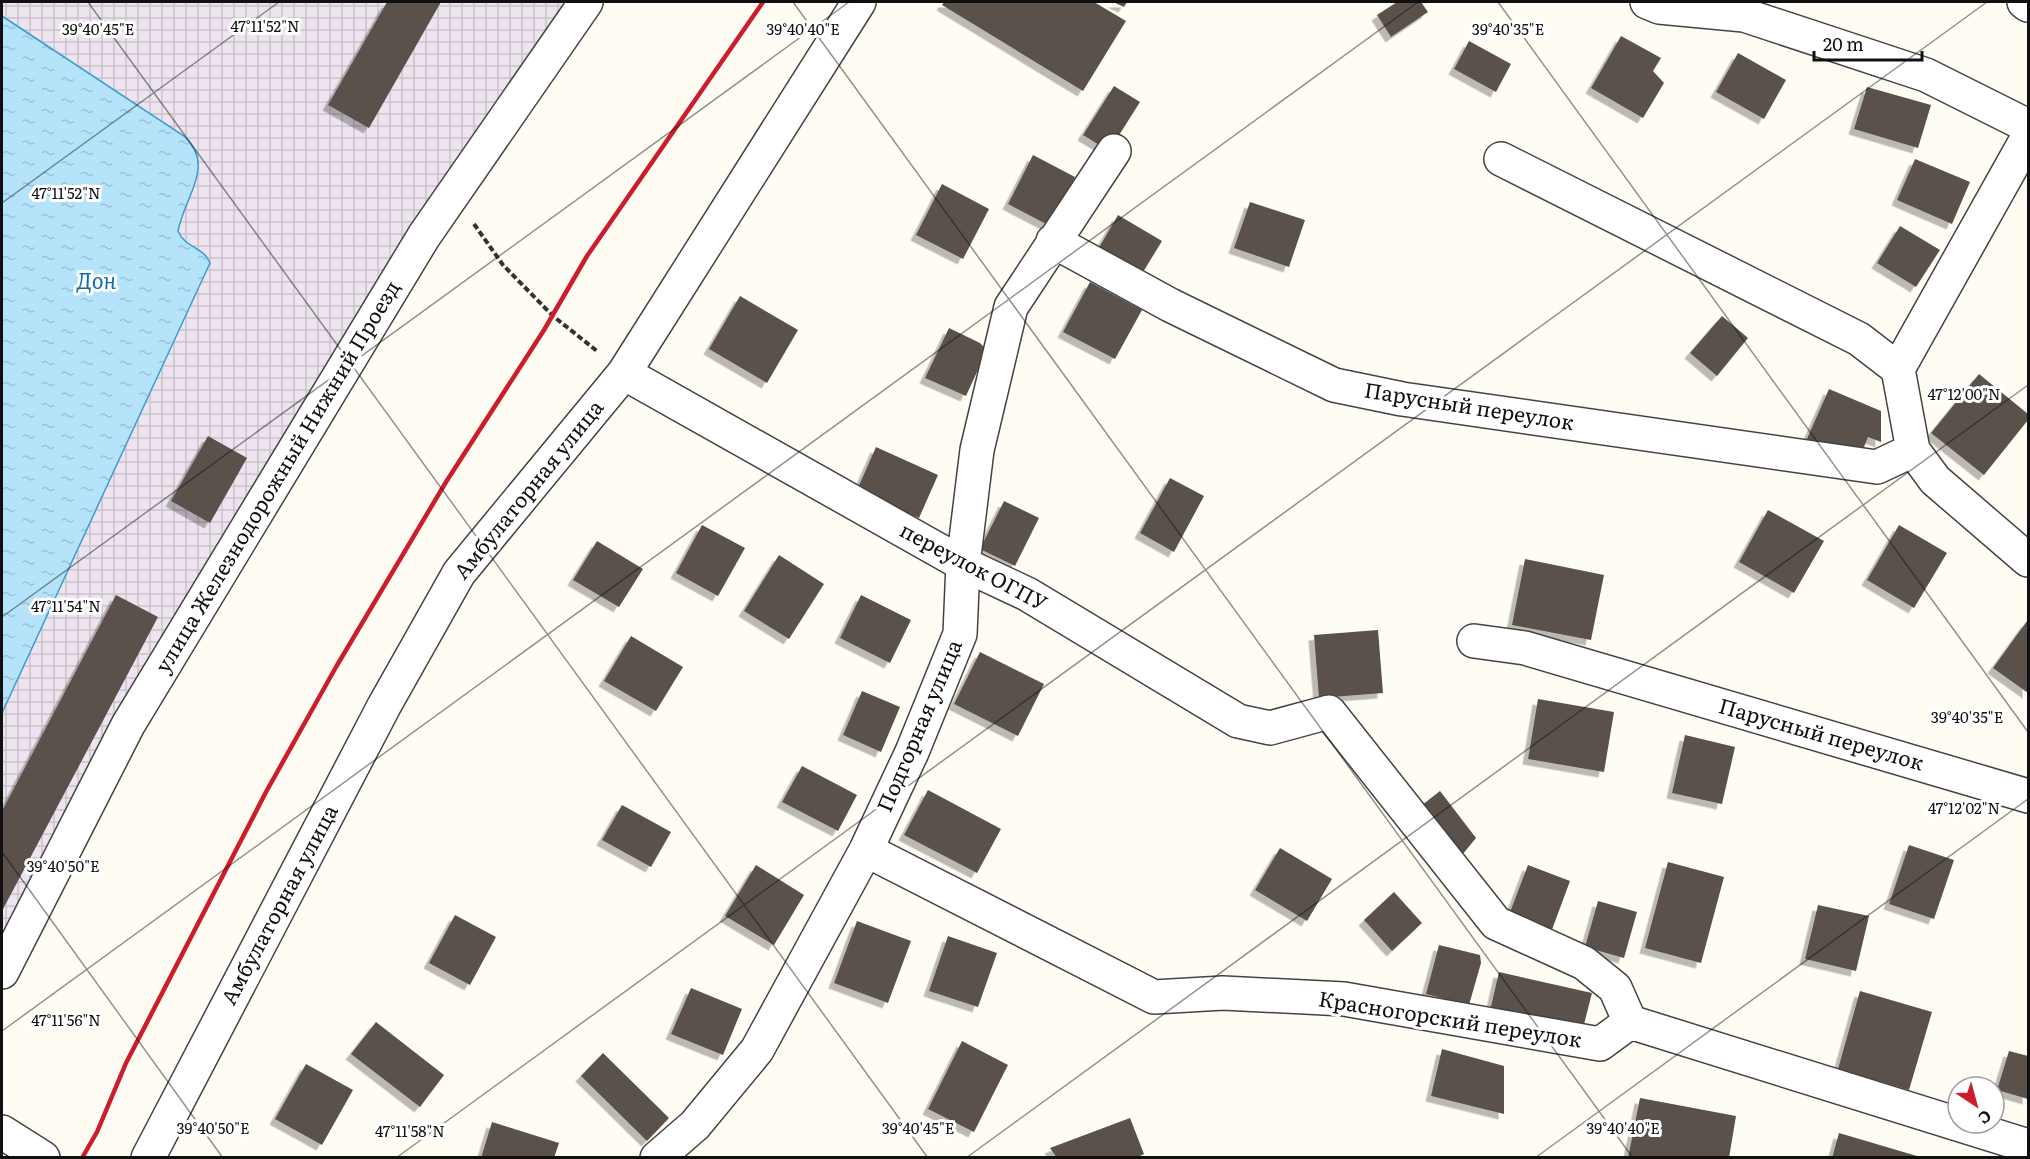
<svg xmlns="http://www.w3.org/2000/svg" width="2030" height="1159" font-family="Literata,serif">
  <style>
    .industrial { fill: url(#industrial-grid) }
    .water { fill: url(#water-ripples); stroke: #369cd6; stroke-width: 1.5 }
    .building { fill: #5a514c; filter: url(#shadow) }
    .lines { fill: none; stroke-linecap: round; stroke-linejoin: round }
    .minor-casing { stroke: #434343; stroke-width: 36 }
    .path { stroke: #323232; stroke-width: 4; stroke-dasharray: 6 3; stroke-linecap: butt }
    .minor { stroke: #fff; stroke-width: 33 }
    .rail { stroke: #cb1d2c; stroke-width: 4.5 }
    .ticks { fill: none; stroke: #101010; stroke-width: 1.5; stroke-opacity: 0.45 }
    .labels { text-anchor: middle; stroke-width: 6; stroke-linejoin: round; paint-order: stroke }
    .street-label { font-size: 21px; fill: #101010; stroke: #fff }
    .water-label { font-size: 22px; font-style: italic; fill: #0f6dac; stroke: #fff }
    .ticks-label { font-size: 15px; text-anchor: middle; fill: #101010; stroke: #fff; stroke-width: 6; stroke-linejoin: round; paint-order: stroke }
  </style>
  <defs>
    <pattern id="industrial-grid" width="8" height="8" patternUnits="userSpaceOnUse" patternTransform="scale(1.5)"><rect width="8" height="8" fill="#ede4ef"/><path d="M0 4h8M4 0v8" fill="none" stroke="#cac3cc"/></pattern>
    <pattern id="water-ripples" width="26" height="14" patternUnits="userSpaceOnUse" patternTransform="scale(1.5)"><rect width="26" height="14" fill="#b4e3fa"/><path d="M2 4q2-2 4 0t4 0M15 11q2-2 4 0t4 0" fill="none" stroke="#9ac2d5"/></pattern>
    <filter id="shadow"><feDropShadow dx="-5.5" dy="5.5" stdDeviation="0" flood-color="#0004"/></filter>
  </defs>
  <rect width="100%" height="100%" fill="#fffcf3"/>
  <path class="industrial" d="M 2,2 L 586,2 L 424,236 L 2,972 L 2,713 L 208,269 L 209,258 L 187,244 L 178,231 L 181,215 L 197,176 L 2,16 Z"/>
  <path class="water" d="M 2,16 L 184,136 C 216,166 185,195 178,231 C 184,247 205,248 210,263 L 2,713 Z"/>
  <path class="building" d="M 387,2 L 441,2 L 369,128 L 328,105 Z
    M 944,2 L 1094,2 L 1126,21 L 1083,91 L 942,5 Z
    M 1113,2 L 1127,2 L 1124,7 Z
    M 1397,2 L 1421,2 L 1428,12 L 1391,37 L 1377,15 Z
    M 1621,36 L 1661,58 L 1653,71 L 1664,83 L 1643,118 L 1591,88 Z
    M 1469,41 L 1511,64 L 1496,92 L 1454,69 Z
    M 1738,53 L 1786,80 L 1764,119 L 1716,92 Z
    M 1114,86 L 1140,102 L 1109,151 L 1083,135 Z
    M 1867,87 L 1931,105 L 1918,148 L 1854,129 Z
    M 1033,155 L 1075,177 L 1050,226 L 1008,204 Z
    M 1915,159 L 1970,182 L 1952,224 L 1897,200 Z
    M 942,184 L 989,209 L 963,259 L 916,235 Z
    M 1250,202 L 1305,220 L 1289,267 L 1234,248 Z
    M 1118,215 L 1162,241 L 1140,277 L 1097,251 Z
    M 1900,226 L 1940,250 L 1916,287 L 1877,263 Z
    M 1090,282 L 1142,310 L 1115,359 L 1063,332 Z
    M 740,296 L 798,330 L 767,383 L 709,349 Z
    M 1722,316 L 1748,338 L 1717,376 L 1690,353 Z
    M 949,328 L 980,343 L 987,350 L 966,396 L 925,378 Z
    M 1979,374 L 2028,414 L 2028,420 L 1984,475 L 1931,433 Z
    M 1829,389 L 1881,411 L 1881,442 L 1868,437 L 1858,462 L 1806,441 Z
    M 208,436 L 247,458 L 210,523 L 171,501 Z
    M 876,447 L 938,475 L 919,518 L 857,490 Z
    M 1170,478 L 1204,496 L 1174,552 L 1140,533 Z
    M 1004,501 L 1039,518 L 1015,566 L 980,549 Z
    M 1768,510 L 1824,541 L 1794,593 L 1739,562 Z
    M 702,525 L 745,548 L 718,596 L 676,573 Z
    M 1899,525 L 1947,553 L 1914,608 L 1867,580 Z
    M 597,541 L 643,569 L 619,607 L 573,580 Z
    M 779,555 L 824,584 L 789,639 L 744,611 Z
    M 1525,559 L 1604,575 L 1591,640 L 1512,625 Z
    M 116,595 L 158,617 L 2,911 L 2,811 Z
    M 861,595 L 911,620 L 890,663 L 840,638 Z
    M 2027,621 L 2028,622 L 2028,693 L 1993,668 Z
    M 1378,630 L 1383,693 L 1319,698 L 1314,635 Z
    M 631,636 L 683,667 L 656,711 L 604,681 Z
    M 980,652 L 1044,684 L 1018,736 L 954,704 Z
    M 862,691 L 900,707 L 881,752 L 843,735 Z
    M 1538,699 L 1614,712 L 1604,772 L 1528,759 Z
    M 1685,735 L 1735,747 L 1722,804 L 1672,793 Z
    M 802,766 L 857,795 L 838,831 L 782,802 Z
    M 928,790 L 1001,829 L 977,873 L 904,835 Z
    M 1440,791 L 1476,838 L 1457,861 L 1417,809 Z
    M 622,805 L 671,832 L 651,867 L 602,840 Z
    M 1909,845 L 1954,860 L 1934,919 L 1889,904 Z
    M 1280,848 L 1332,879 L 1307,921 L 1255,890 Z
    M 1668,862 L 1724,877 L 1701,963 L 1645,948 Z
    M 756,865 L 804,895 L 774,945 L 725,916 Z
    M 1528,865 L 1570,881 L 1550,935 L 1507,920 Z
    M 1394,892 L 1422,923 L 1392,951 L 1364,920 Z
    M 1598,901 L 1637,912 L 1624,958 L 1585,947 Z
    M 1818,905 L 1869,916 L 1856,971 L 1805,959 Z
    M 455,915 L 496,937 L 470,985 L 429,963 Z
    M 857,921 L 911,941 L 888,1003 L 834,983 Z
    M 948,936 L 997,953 L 978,1007 L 929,991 Z
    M 1439,945 L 1480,955 L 1481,963 L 1469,1005 L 1426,994 Z
    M 1499,972 L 1592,993 L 1581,1036 L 1489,1015 Z
    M 691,988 L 742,1009 L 723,1055 L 671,1034 Z
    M 1860,991 L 1932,1012 L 1909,1090 L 1838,1069 Z
    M 376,1022 L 444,1075 L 420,1107 L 351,1054 Z
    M 962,1041 L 1008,1065 L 974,1132 L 928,1109 Z
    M 1442,1049 L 1504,1066 L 1504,1114 L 1431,1096 Z
    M 2009,1051 L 2028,1056 L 2028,1099 L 1997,1090 Z
    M 603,1053 L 669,1118 L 647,1141 L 581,1076 Z
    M 306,1064 L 353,1090 L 322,1145 L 275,1119 Z
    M 1640,1098 L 1736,1116 L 1729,1158 L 1628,1158 Z
    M 1130,1118 L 1144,1154 L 1136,1158 L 1057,1158 L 1050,1148 Z
    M 492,1122 L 559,1143 L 554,1158 L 481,1158 Z
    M 1839,1133 L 1917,1156 L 1917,1158 L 1832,1158 Z"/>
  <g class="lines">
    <defs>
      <path id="minor" d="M 1647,2 L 1659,7 L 1744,15 L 1926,75 L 2028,126
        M 2024,2 L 2028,5
        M 1501,159 L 1859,339 L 1898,369 L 1913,450 L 1935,480 L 2028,560
        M 1053,241 L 1170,305 L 1334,385 L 1402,399 L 1877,467 L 1913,450
        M 1898,369 L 2028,137
        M 624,373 L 963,564 L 1027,594 L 1238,721 L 1270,728 L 1329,712 L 1496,923 L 1584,963 L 1615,988 L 1630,1022
        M 1474,641 L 1525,648 L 2028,796
        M 866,850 L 1154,997 L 1223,993 L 1344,999 L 1600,1044 L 1630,1022 L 2028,1146
        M 2,972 L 128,725 L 424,236 L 586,2
        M 2,1132 L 43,1158
        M 148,1158 L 384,706 L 459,573 L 624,373 L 859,2
        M 657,1158 L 695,1125 L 757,1050 L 866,850 L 912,752 L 960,634 L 963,564 L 977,450 L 1011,307 L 1114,151"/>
    </defs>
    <use href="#minor" class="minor-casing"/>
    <path class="path" d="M 474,224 L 503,265 L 553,316 L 597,351"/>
    <use href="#minor" class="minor"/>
    <path class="rail" d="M 82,1158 L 97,1132 L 126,1063 L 266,792 L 336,667 L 446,482 L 544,330 L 587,256 L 763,2"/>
  </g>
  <path class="ticks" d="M 88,2 L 928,1158M 793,2 L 1633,1158M 1498,2 L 2028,732M 2,203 L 279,2M 2,617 L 849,2M 2,852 L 223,1158M 2,1031 L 1418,2M 396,1158 L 1987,2M 966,1158 L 2028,385M 1535,1158 L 2028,799"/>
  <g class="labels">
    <g class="street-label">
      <text transform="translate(1469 407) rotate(9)" y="7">Парусный переулок</text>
      <text transform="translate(278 477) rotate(-59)" y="7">улица Железнодорожный Нижний Проезд</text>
      <text transform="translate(529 490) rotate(-51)" y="7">Амбулаторная улица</text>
      <text transform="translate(973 567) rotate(28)" y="7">переулок ОГПУ</text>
      <text transform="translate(920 726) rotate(-67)" y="7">Подгорная улица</text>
      <text transform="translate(1821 735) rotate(16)" y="7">Парусный переулок</text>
      <text transform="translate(280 905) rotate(-62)" y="7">Амбулаторная улица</text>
      <text transform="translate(1450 1020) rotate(9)" y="7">Красногорский переулок</text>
    </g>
    <g class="water-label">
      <text x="96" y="289">Дон</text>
    </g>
  </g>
  <g class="ticks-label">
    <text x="265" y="32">47°11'52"N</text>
    <text x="98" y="35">39°40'45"E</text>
    <text x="803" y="35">39°40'40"E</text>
    <text x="1508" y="35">39°40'35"E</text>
    <text x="66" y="199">47°11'52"N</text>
    <text x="1964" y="400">47°12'00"N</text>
    <text x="66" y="612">47°11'54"N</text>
    <text x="1967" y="723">39°40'35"E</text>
    <text x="1964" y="814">47°12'02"N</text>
    <text x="63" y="872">39°40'50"E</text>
    <text x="66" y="1026">47°11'56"N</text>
    <text x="213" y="1134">39°40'50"E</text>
    <text x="918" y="1134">39°40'45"E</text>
    <text x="1623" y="1134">39°40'40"E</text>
    <text x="410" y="1137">47°11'58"N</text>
  </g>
  <rect width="2030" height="1159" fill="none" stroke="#101010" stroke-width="6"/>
  <g transform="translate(1976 1105) rotate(144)"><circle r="28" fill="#ffffff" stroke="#9f9f9f" stroke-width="1.5"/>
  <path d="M0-4.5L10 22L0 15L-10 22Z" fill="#cb1d2c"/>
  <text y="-9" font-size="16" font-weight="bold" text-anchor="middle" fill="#101010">С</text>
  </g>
  <path d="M1814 51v9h108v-9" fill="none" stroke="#101010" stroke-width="3"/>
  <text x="1823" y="51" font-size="18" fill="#101010" stroke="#ffffff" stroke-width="4.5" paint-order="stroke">20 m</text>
</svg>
